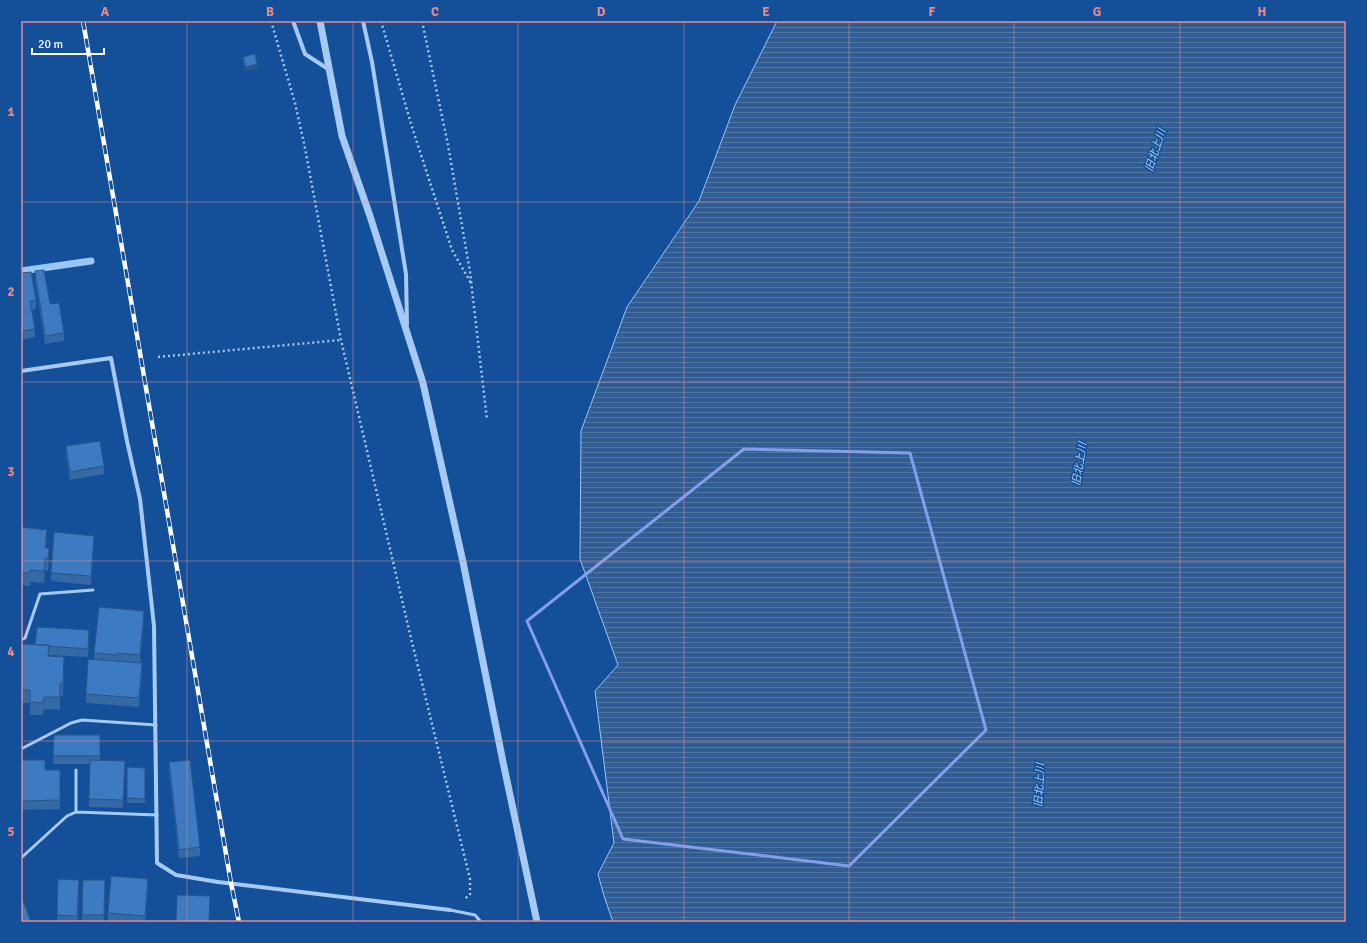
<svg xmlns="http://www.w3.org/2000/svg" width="1367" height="943" font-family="Signika,'Noto Sans JP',sans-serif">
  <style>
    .water { fill: url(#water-rules); stroke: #98c6f6 }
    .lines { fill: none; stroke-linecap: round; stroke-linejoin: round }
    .stream { stroke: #98c6f6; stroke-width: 7 }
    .path { stroke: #a6caf3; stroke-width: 2.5; stroke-dasharray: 2 3; stroke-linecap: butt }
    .service { stroke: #a6caf3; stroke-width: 3 }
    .minor { stroke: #a6caf3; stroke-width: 4 }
    .tertiary { stroke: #a6caf3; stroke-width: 7 }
    .rail-casing { stroke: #fff; stroke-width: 4.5 }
    .rail { stroke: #135099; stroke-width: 3; stroke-dasharray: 9; stroke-linecap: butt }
    .wall { fill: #3469a6 }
    .shaded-wall { fill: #2a5587 }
    .building { fill: #3c7ac1; stroke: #2a5587 }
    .marked { fill: none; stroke: #839eea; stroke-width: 3; stroke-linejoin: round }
    .grid { fill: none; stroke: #e88989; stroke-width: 1; stroke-opacity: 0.55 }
    .labels { text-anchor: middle; stroke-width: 3; stroke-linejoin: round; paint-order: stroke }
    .water-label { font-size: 11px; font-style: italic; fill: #b3d4fa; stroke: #135099 }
    .neatline { fill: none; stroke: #e88989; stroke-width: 1.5 }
    .grid-label { font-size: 13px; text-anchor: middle; font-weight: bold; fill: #e88989 }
  </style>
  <defs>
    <pattern id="water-rules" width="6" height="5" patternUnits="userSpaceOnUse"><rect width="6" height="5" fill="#315d92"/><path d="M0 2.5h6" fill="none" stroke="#5075a2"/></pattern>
  </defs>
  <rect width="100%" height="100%" fill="#135099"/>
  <path class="water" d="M 777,21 L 1346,21 L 1346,922 L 613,922 L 604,896 L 598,874 L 614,843 L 595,691 L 618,665 L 580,559 L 581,431 L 627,307 L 699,201 L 735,105 Z"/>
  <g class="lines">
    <path class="stream" d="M 21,271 L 91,261"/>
    <path class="path" d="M 271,21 L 295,103 L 305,148 L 341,340 L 410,634 L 470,879 L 470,894 L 465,899
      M 381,21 L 412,127 L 452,250 L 471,283
      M 422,21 L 448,145 L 470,272 L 487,420
      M 158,357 L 341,340"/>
    <path class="service" d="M 21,640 L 25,638 L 40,594 L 93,590
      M 21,749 L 71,723 L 82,720 L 156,725
      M 76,770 L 76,812
      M 21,858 L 67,816 L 76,812 L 157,815
      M 450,910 L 475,915 L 481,922"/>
    <path class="minor" d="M 293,21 L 305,54 L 328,69
      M 363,21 L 372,62 L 406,274 L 407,324
      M 21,371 L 111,358 L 127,441 L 140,499 L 154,626 L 157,863 L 176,875 L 218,882 L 450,910"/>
    <path class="tertiary" d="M 320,21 L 342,136 L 370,216 L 423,383 L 463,562 L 503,762 L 537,922"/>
    <defs>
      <path id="rail" d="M 83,21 L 231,883 L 239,922"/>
    </defs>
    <use href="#rail" class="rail-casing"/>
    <use href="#rail" class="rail"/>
  </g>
  <path class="wall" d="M 193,21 L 211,21 L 211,22 Z
    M 243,57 L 257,68 L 246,71 L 243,61 Z
    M 35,271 L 64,333 L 64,341 L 45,344 L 35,280 Z
    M 21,273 L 36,300 L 36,309 L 32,310 L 35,329 L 35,337 L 21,340 Z
    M 66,446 L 104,466 L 104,474 L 70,480 L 66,454 Z
    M 21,527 L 47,542 L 46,548 L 49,560 L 48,571 L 45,570 L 44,583 L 30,582 L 30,586 L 21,585 Z
    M 94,544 L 91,585 L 51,581 L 51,573 Z
    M 144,620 L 140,663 L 142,671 L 139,707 L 86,703 L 86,694 L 94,659 L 94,653 Z
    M 89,639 L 88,657 L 49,655 L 49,656 L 64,669 L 63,696 L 60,696 L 60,710 L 44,709 L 43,715 L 30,715 L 30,703 L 21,703 L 21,644 L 35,645 Z
    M 54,735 L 100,735 L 100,760 L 125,770 L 123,808 L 89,807 L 90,764 L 53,764 Z
    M 21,760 L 45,770 L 60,770 L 60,809 L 21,810 Z
    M 169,762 L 200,847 L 200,856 L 179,858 L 169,771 Z
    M 127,767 L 145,768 L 145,803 L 127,803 Z
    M 83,880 L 105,880 L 104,922 L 82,922 Z
    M 79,888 L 78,922 L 57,922 L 57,915 Z
    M 148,888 L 145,922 L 108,921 L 108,913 Z"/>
  <path class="shaded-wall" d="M 257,64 L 257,68 L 246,71 L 246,67 Z
    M 47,530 L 47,542 L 45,560 L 45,548 Z
    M 94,536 L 94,544 L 91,585 L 91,576 Z
    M 49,548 L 49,560 L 48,571 L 48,558 Z
    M 45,558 L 45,570 L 44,583 L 44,571 Z
    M 144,611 L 144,620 L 140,663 L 140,655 Z
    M 142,663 L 142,671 L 139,707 L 139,698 Z
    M 148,879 L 148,888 L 145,922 L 145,916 Z"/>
  <path class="building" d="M 255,54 L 257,64 L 246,67 L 243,57 Z
    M 44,270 L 50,304 L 59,303 L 64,333 L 45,336 L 35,271 Z
    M 31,272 L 36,300 L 30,301 L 35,329 L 21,331 L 21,273 Z
    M 100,441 L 104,466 L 70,472 L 66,446 Z
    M 21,527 L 47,530 L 45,548 L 49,548 L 48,558 L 45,558 L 44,571 L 30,570 L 30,573 L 21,573 Z
    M 54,532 L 94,536 L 91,576 L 51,573 Z
    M 99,607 L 144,611 L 140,655 L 118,653 L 117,655 L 94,653 Z
    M 37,627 L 89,630 L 88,649 L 49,646 L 49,645 L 35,645 Z
    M 21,644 L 49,645 L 48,656 L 64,657 L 63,684 L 60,684 L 60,697 L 44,697 L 43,703 L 30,702 L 30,690 L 21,690 Z
    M 88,659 L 142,663 L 139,698 L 86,694 Z
    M 54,735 L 100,735 L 100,756 L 53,756 Z
    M 21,760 L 45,760 L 45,770 L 60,770 L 60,800 L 21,801 Z
    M 90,760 L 125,761 L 123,800 L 89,799 Z
    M 190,760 L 200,847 L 179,850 L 169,762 Z
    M 127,767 L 145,768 L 145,799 L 127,798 Z
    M 111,876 L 148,879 L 145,916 L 108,913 Z
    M 58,879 L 79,880 L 77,916 L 57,915 Z
    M 83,880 L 105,880 L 104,915 L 82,915 Z
    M 21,895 L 31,922 L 21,922 Z
    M 177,895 L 210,896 L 209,922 L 176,922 Z"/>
  <path class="marked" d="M 744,449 L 910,453 L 986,730 L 849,866 L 623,839 L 527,621 Z"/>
  <path class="grid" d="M 187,21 L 187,922M 353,21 L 353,922M 518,21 L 518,922M 684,21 L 684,922M 849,21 L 849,922M 1014,21 L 1014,922M 1180,21 L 1180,922M 21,202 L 1346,202M 21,382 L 1346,382M 21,561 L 1346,561M 21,741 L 1346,741"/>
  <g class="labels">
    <g class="water-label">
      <text transform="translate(1155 150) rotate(-72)" y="4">旧北上川</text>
      <text transform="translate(1079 464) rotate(-81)" y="4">旧北上川</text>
      <text transform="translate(1039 785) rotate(-87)" y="4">旧北上川</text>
    </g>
  </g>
  <rect width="1367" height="943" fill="none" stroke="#135099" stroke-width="44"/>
  <path d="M32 48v6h72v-6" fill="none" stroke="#ffffff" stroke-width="2"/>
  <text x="38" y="48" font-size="12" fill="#ffffff" stroke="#135099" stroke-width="3" paint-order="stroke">20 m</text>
  <rect x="22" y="22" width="1323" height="899" class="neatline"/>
  <g class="grid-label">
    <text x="105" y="16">A</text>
    <text x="270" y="16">B</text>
    <text x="435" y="16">C</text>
    <text x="601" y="16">D</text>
    <text x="766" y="16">E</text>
    <text x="932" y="16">F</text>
    <text x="1097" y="16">G</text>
    <text x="1262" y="16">H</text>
    <text x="11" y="116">1</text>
    <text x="11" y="296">2</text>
    <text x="11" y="476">3</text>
    <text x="11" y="656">4</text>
    <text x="11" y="836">5</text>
  </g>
</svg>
